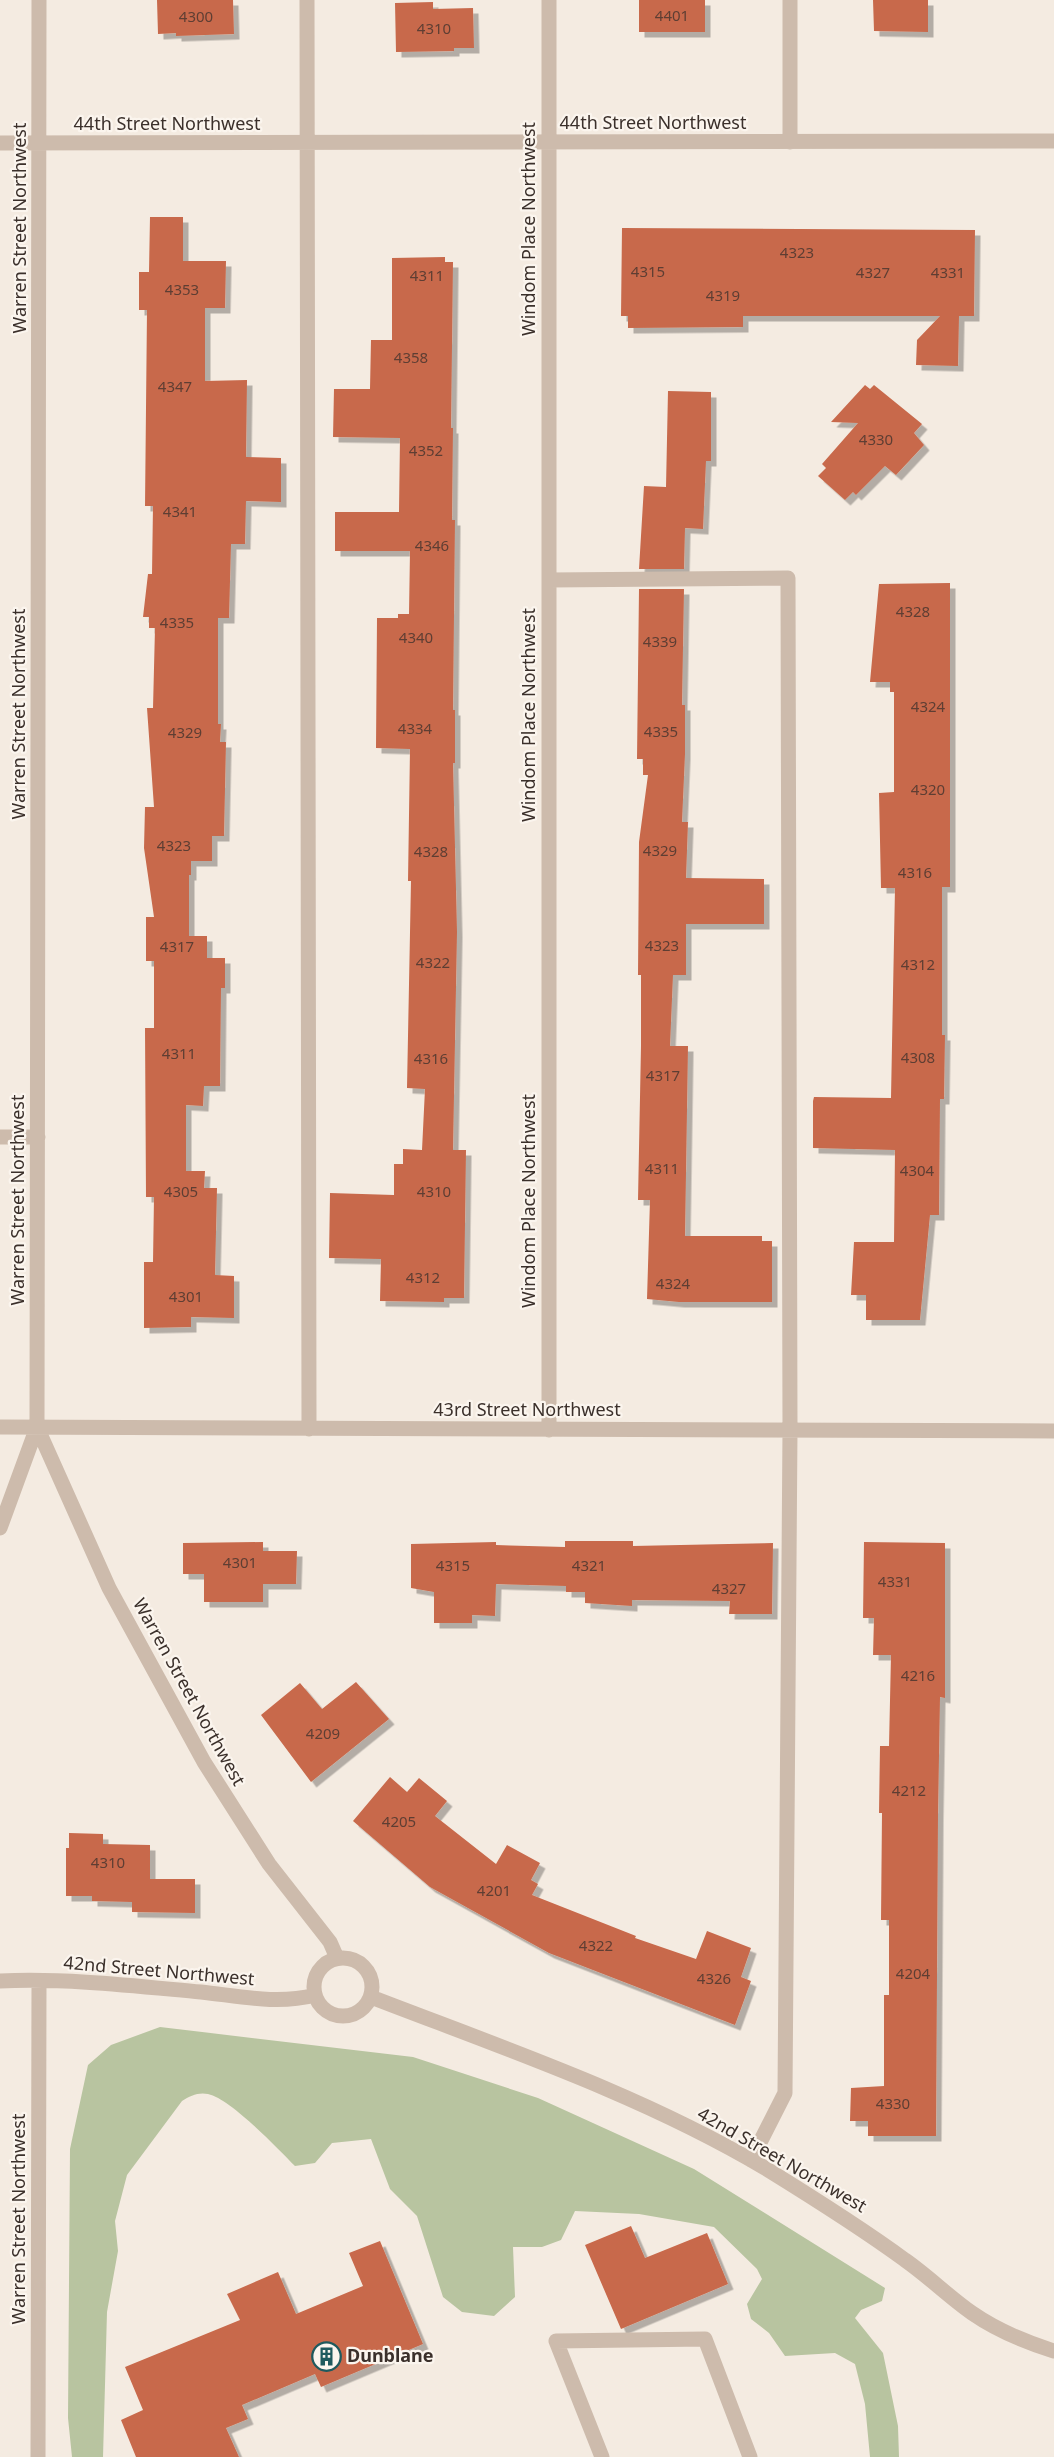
<svg xmlns="http://www.w3.org/2000/svg" width="1054" height="2457" font-family="'Noto Sans',sans-serif">
  <style>
    .green { fill: #b8c4a0 }
    .building { fill: #c8694b; filter: url(#shadow) }
    .lines { fill: none; stroke-linecap: round; stroke-linejoin: round }
    .minor { stroke: #cdbbac; stroke-width: 15 }
    .labels { text-anchor: middle; stroke-width: 4.5; stroke-linejoin: round; paint-order: stroke }
    .number-label { font-size: 15px; fill: #5e3e33 }
    .street-label { font-size: 18px; fill: #3b302b; stroke: #fbf5ee }
    .poi-label { font-size: 18px; font-weight: bold; fill: #3b302b; stroke: #fbf5ee; text-anchor: start }
  </style>
  <defs>
    <filter id="shadow"><feDropShadow dx="5.5" dy="5.5" stdDeviation="0" flood-color="#0004"/></filter>
  </defs>
  <rect width="100%" height="100%" fill="#f4ebe1"/>
  <path class="green" d="M 160,2027 L 413,2057 L 538,2098 L 694,2169 L 885,2288 L 882,2301 L 861,2310 L 855,2318 L 883,2353 L 898,2426 L 899,2457 L 870,2457 L 865,2404 L 855,2364 L 835,2353 L 785,2356 L 769,2333 L 751,2319 L 747,2304 L 762,2279 L 757,2269 L 714,2227 L 639,2214 L 575,2211 L 561,2240 L 542,2247 L 513,2247 L 515,2297 L 494,2316 L 462,2312 L 443,2297 L 417,2216 L 390,2189 L 371,2139 L 332,2143 L 315,2163 L 295,2166 C 277,2148 231,2099 208,2094 C 198,2092 190,2096 182,2101 L 127,2175 L 115,2221 L 118,2251 L 107,2312 L 103,2457 L 72,2457 L 68,2418 L 70,2149 L 88,2065 L 111,2045 Z"/>
  <path class="building" d="M 157,0 L 233,0 L 234,34 L 176,36 L 176,33 L 158,34 Z
    M 639,0 L 705,0 L 705,32 L 639,32 Z
    M 873,0 L 928,0 L 928,32 L 874,31 Z
    M 433,2 L 433,9 L 473,8 L 474,48 L 454,48 L 454,51 L 396,52 L 395,3 Z
    M 150,217 L 183,217 L 183,261 L 226,261 L 225,308 L 205,308 L 205,381 L 247,380 L 246,457 L 281,458 L 281,502 L 246,501 L 245,544 L 231,544 L 229,618 L 218,618 L 218,724 L 221,724 L 220,742 L 226,742 L 224,836 L 212,836 L 212,861 L 191,861 L 191,875 L 189,875 L 189,936 L 207,936 L 207,958 L 225,958 L 225,988 L 221,988 L 220,1086 L 204,1086 L 203,1106 L 186,1105 L 186,1171 L 205,1171 L 204,1188 L 217,1188 L 215,1275 L 234,1276 L 234,1318 L 191,1317 L 191,1327 L 144,1328 L 144,1262 L 153,1262 L 154,1197 L 146,1197 L 145,1028 L 154,1028 L 154,961 L 146,961 L 146,917 L 154,917 L 144,848 L 145,807 L 154,807 L 147,708 L 153,708 L 155,628 L 149,628 L 149,617 L 143,617 L 148,574 L 152,574 L 153,506 L 145,506 L 147,310 L 139,310 L 139,272 L 149,272 Z
    M 622,228 L 975,230 L 974,316 L 959,316 L 958,366 L 916,365 L 917,340 L 940,316 L 743,316 L 743,327 L 628,328 L 628,316 L 621,316 Z
    M 445,257 L 445,262 L 453,262 L 451,428 L 453,428 L 452,520 L 455,520 L 453,710 L 455,710 L 455,763 L 453,763 L 457,932 L 453,1150 L 466,1150 L 464,1298 L 444,1298 L 444,1302 L 380,1301 L 381,1259 L 329,1258 L 330,1193 L 394,1195 L 394,1164 L 403,1164 L 403,1149 L 422,1150 L 425,1089 L 407,1088 L 411,881 L 408,881 L 410,749 L 376,748 L 377,618 L 398,618 L 398,614 L 409,614 L 410,551 L 335,551 L 335,512 L 399,512 L 400,438 L 333,437 L 334,389 L 370,389 L 371,340 L 392,340 L 392,258 Z
    M 865,385 L 870,389 L 874,385 L 922,424 L 914,433 L 924,445 L 896,475 L 885,466 L 856,495 L 853,492 L 845,500 L 818,476 L 826,468 L 822,464 L 858,423 L 831,422 Z
    M 668,391 L 711,392 L 711,461 L 706,461 L 703,529 L 685,528 L 684,569 L 639,569 L 644,486 L 666,487 Z
    M 950,583 L 950,887 L 942,887 L 942,1035 L 945,1035 L 944,1099 L 940,1099 L 939,1215 L 930,1215 L 920,1320 L 866,1320 L 866,1295 L 851,1295 L 854,1242 L 894,1242 L 895,1150 L 813,1148 L 813,1101 L 814,1097 L 891,1098 L 895,888 L 881,888 L 879,793 L 894,792 L 894,692 L 890,692 L 890,682 L 870,682 L 879,584 Z
    M 639,589 L 684,589 L 682,705 L 685,705 L 685,754 L 682,822 L 688,822 L 686,878 L 764,879 L 764,924 L 686,924 L 686,975 L 673,975 L 670,1046 L 688,1046 L 685,1236 L 762,1236 L 762,1241 L 772,1241 L 772,1302 L 679,1302 L 647,1299 L 650,1200 L 638,1200 L 641,1046 L 641,975 L 638,975 L 639,842 L 648,775 L 643,775 L 643,759 L 637,759 Z
    M 565,1541 L 633,1541 L 633,1546 L 773,1543 L 772,1614 L 729,1614 L 730,1601 L 632,1600 L 632,1606 L 585,1603 L 585,1592 L 566,1592 L 566,1586 L 496,1584 L 495,1616 L 472,1615 L 472,1623 L 434,1623 L 434,1592 L 411,1588 L 411,1544 L 496,1542 L 496,1545 L 565,1547 Z
    M 263,1542 L 263,1551 L 297,1551 L 296,1584 L 263,1584 L 263,1602 L 204,1602 L 204,1574 L 183,1574 L 183,1543 Z
    M 864,1542 L 945,1543 L 945,1698 L 940,1697 L 938,1814 L 936,2136 L 868,2136 L 868,2121 L 850,2121 L 851,2088 L 884,2086 L 884,1995 L 889,1995 L 889,1920 L 881,1920 L 882,1813 L 879,1813 L 880,1746 L 889,1746 L 891,1655 L 873,1655 L 874,1618 L 863,1618 Z
    M 356,1682 L 389,1719 L 311,1782 L 261,1715 L 300,1683 L 322,1709 Z
    M 390,1777 L 407,1792 L 419,1778 L 447,1801 L 435,1816 L 496,1864 L 507,1845 L 540,1863 L 531,1880 L 538,1884 L 532,1895 L 636,1936 L 635,1938 L 696,1959 L 707,1931 L 751,1948 L 741,1977 L 751,1981 L 735,2025 L 549,1953 L 430,1887 L 353,1821 Z
    M 69,1833 L 103,1834 L 103,1844 L 150,1845 L 150,1879 L 195,1879 L 195,1913 L 132,1912 L 132,1902 L 92,1901 L 92,1896 L 66,1896 L 66,1848 L 69,1848 Z
    M 631,2226 L 645,2258 L 707,2233 L 728,2284 L 621,2329 L 585,2245 Z
    M 380,2241 L 423,2344 L 321,2387 L 315,2374 L 242,2405 L 248,2419 L 226,2428 L 239,2457 L 136,2457 L 121,2420 L 143,2410 L 125,2367 L 240,2320 L 227,2294 L 278,2272 L 296,2314 L 363,2286 L 349,2253 Z"/>
  <g class="lines">
    <path class="minor" d="M 307,0 L 309,1429
      M 549,0 L 549,1430
      M 790,142 L 790,0
      M 0,143 L 1054,141
      M 549,580 L 788,578 L 790,1430 L 785,2093 L 751,2160
      M 0,1137 L 38,1137
      M 0,1427 L 1054,1431
      M 37,1427 L 109,1588 L 204,1762 L 269,1864 L 330,1942 L 337,1958
      M 0,1528 L 37,1427 L 39,0
      M314 1987a29 29 0 1 1 58 0a29 29 0 1 1-58 0Z
      M 0,1981 C 67,1978 135,1986 201,1992 C 239,1996 277,2005 315,1995
      M 371,1997 C 503,2048 642,2095 765,2168 C 812,2197 860,2227 905,2260 C 928,2276 949,2297 972,2313 C 998,2331 1025,2342 1054,2351
      M 38,2457 L 39,1982
      M 602,2457 L 556,2341 L 705,2339 L 750,2457"/>
  </g>
  <defs>
    <symbol id="building-ring" viewBox="-11 -11 22 22"><circle r="9.5" fill="#fbf5ee" stroke="#1f5a5e" stroke-width="1.5"/><path d="M-4-6H4V6H1V3H-1V6H-4ZM-2.5-4.3h1.7v1.8h-1.7ZM.8-4.3h1.7v1.8H.8ZM-2.5-1h1.7V.8h-1.7ZM.8-1h1.7V.8H.8Z" fill="#1f5a5e"/></symbol>
  </defs>
  <g fill-rule="evenodd">
    <use href="#building-ring" x="310" y="2340" width="33" height="33"/>
  </g>
  <g class="labels">
    <g class="number-label">
      <text x="672" y="21">4401</text>
      <text x="196" y="22">4300</text>
      <text x="434" y="34">4310</text>
      <text x="797" y="258">4323</text>
      <text x="648" y="277">4315</text>
      <text x="873" y="278">4327</text>
      <text x="948" y="278">4331</text>
      <text x="427" y="281">4311</text>
      <text x="182" y="295">4353</text>
      <text x="723" y="301">4319</text>
      <text x="411" y="363">4358</text>
      <text x="175" y="392">4347</text>
      <text x="876" y="445">4330</text>
      <text x="426" y="456">4352</text>
      <text x="180" y="517">4341</text>
      <text x="432" y="551">4346</text>
      <text x="913" y="617">4328</text>
      <text x="177" y="628">4335</text>
      <text x="416" y="643">4340</text>
      <text x="660" y="647">4339</text>
      <text x="928" y="712">4324</text>
      <text x="415" y="734">4334</text>
      <text x="661" y="737">4335</text>
      <text x="185" y="738">4329</text>
      <text x="928" y="795">4320</text>
      <text x="174" y="851">4323</text>
      <text x="660" y="856">4329</text>
      <text x="431" y="857">4328</text>
      <text x="915" y="878">4316</text>
      <text x="662" y="951">4323</text>
      <text x="177" y="952">4317</text>
      <text x="433" y="968">4322</text>
      <text x="918" y="970">4312</text>
      <text x="179" y="1059">4311</text>
      <text x="918" y="1063">4308</text>
      <text x="431" y="1064">4316</text>
      <text x="663" y="1081">4317</text>
      <text x="662" y="1174">4311</text>
      <text x="917" y="1176">4304</text>
      <text x="181" y="1197">4305</text>
      <text x="434" y="1197">4310</text>
      <text x="423" y="1283">4312</text>
      <text x="673" y="1289">4324</text>
      <text x="186" y="1302">4301</text>
      <text x="240" y="1568">4301</text>
      <text x="453" y="1571">4315</text>
      <text x="589" y="1571">4321</text>
      <text x="895" y="1587">4331</text>
      <text x="729" y="1594">4327</text>
      <text x="918" y="1681">4216</text>
      <text x="323" y="1739">4209</text>
      <text x="909" y="1796">4212</text>
      <text x="399" y="1827">4205</text>
      <text x="108" y="1868">4310</text>
      <text x="494" y="1896">4201</text>
      <text x="596" y="1951">4322</text>
      <text x="913" y="1979">4204</text>
      <text x="714" y="1984">4326</text>
      <text x="893" y="2109">4330</text>
    </g>
    <g class="street-label">
      <text x="653" y="129">44th Street Northwest</text>
      <text x="167" y="130">44th Street Northwest</text>
      <text transform="translate(20 228) rotate(-90)" y="6">Warren Street Northwest</text>
      <text transform="translate(529 229) rotate(-90)" y="6">Windom Place Northwest</text>
      <text transform="translate(19 714) rotate(-90)" y="6">Warren Street Northwest</text>
      <text transform="translate(529 715) rotate(-90)" y="6">Windom Place Northwest</text>
      <text transform="translate(18 1200) rotate(-90)" y="6">Warren Street Northwest</text>
      <text transform="translate(529 1201) rotate(-90)" y="6">Windom Place Northwest</text>
      <text x="527" y="1416">43rd Street Northwest</text>
      <text transform="translate(189 1692) rotate(61)" y="6">Warren Street Northwest</text>
      <text transform="translate(159 1971) rotate(5)" y="6">42nd Street Northwest</text>
      <text transform="translate(782 2160) rotate(30)" y="6">42nd Street Northwest</text>
      <text transform="translate(19 2219) rotate(-90)" y="6">Warren Street Northwest</text>
    </g>
    <g class="poi-label">
      <text x="347" y="2362">Dunblane</text>
    </g>
  </g>
</svg>
